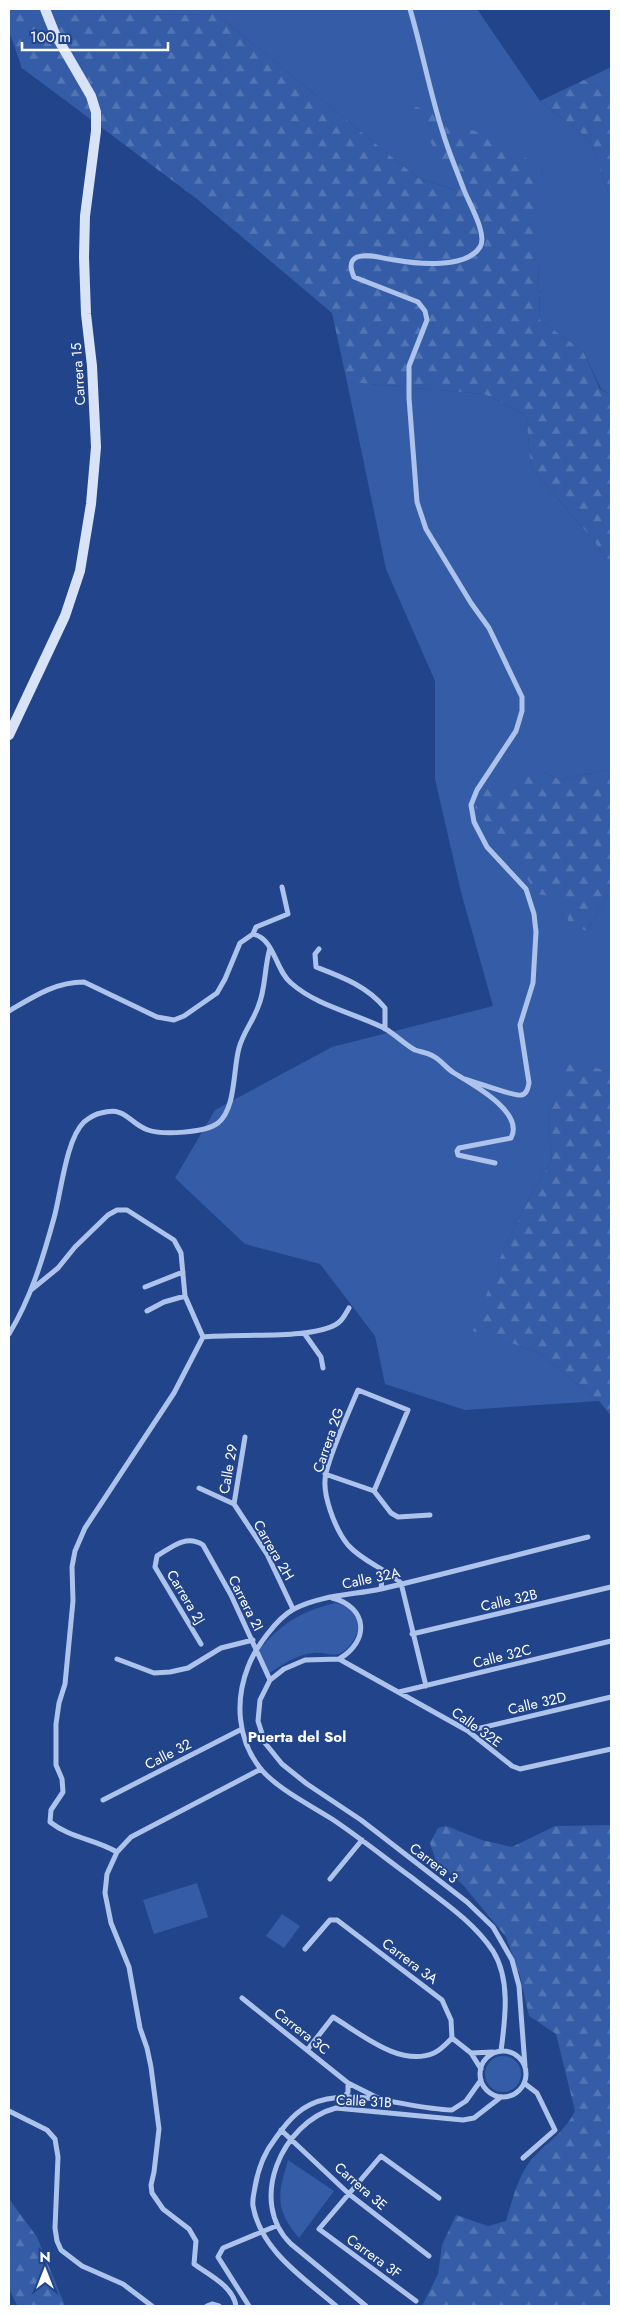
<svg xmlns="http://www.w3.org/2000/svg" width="620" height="2315" font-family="Jost,sans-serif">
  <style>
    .green { fill: #355da7 }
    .forest { fill: url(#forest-firs) }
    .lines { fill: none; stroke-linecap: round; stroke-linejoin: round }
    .street { stroke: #adc3eb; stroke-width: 5 }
    .secondary { stroke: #d8e3f8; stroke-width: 10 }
    .labels { text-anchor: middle; stroke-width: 4; stroke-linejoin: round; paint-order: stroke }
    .street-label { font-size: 14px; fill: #fff; stroke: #21448a }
    .neighbourhood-label { font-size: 15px; font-weight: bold; fill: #fff; stroke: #21448a }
  </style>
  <defs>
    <pattern id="forest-firs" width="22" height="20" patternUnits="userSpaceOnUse" patternTransform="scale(1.25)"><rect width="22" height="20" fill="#355da7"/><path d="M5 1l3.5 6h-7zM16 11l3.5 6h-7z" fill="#5375b4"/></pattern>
  </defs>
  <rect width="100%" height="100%" fill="#21448a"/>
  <path class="green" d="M 143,9 L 477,9 L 540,101 L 590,140 L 611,201 L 611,395 L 601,389 L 583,351 L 540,320 L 538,258 L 413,106 L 456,190 L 418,178 L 216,14 L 151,15 Z
    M 611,67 L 611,96 L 584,80 Z
    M 347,382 L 484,394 L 526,415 L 531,467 L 594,541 L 611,567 L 611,769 L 561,780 L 543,772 L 566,899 L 586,931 L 608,895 L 611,895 L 611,1072 L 568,1061 L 548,1120 L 552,1159 L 527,1202 L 502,1253 L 474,1331 L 538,1352 L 599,1401 L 465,1410 L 385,1384 L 375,1336 L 320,1264 L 245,1244 L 175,1178 L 215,1110 L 332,1047 L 493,1006 L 461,892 L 435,779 L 435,681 L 386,569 Z
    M 335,1603 C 342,1605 352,1606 356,1613 C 364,1626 353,1647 341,1653 C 332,1657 323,1652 314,1653 C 297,1654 282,1665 268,1674 L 259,1650 C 282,1623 300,1612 335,1603 Z
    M 197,1883 L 208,1917 L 154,1934 L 143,1900 Z
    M 282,1914 L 300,1926 L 284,1948 L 266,1936 Z
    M485 2074a18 18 0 1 1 36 0a18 18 0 1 1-36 0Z
    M 288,2160 L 334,2191 L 299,2238 C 274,2208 278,2195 288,2160 Z"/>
  <path class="forest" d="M 9,9 L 143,9 L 151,15 L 216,14 L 418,178 L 455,190 L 412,105 L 496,140 L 539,166 L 538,258 L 540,320 L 583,351 L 600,389 L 611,395 L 611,567 L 594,541 L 531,467 L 526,415 L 484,394 L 347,382 L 332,313 L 197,199 L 22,68 L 9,31 Z
    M 584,80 L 611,96 L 611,201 L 590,140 L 540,101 Z
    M 611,769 L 611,895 L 608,895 L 586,931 L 568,921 L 566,899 L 538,894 L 475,807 L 488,786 L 508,791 L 525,774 L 543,772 L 561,780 Z
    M 568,1060 L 611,1072 L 611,1416 L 599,1401 L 538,1352 L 473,1331 L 502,1253 L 527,1202 L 552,1159 L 548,1120 Z
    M 611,1825 L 611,2306 L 422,2306 L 438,2274 L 442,2245 L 456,2215 L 488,2226 L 506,2221 C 512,2201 518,2176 531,2160 C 547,2142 564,2133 575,2111 L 556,2034 L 529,2016 L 520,1976 L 506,1937 L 463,1885 L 436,1861 L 430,1843 L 438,1828 L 446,1826 L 482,1840 L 512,1847 L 555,1826 Z
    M 9,2199 L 37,2237 L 65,2306 L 17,2305 L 9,2289 Z"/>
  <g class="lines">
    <path class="street" d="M 410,9 C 422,50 430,93 443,133 C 449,153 457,171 464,190 C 469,203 488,235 480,247 C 466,269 417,264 395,260 C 384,259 368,253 357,257 C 348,261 351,270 354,277 L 418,302 L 425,311 L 427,320 L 409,366 L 409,398 L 417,502 L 426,529 L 471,603 L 489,628 L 522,697 L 522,711 L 516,731 L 477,790 L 471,805 L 474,822 L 487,847 L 526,889 L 534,914 L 536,932 L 533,983 L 520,1025 L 529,1083 C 528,1088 527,1094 521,1095 C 515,1097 473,1081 464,1079
      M 253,934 L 256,927 L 288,914 L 282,887
      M 319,949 L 315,954 L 316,967 C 342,977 367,986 385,1008 L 385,1029
      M 9,1011 C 33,997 55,982 84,982 L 157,1017 L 174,1020 L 184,1016 L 217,993 L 225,979 L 240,943 L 253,934 C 275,939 275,970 291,983 C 317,1006 354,1013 384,1028 C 395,1034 404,1044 415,1050 C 421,1052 428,1053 433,1056 C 441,1060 446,1068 454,1073 C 472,1084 525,1112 511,1138 L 459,1148 L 457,1151 L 458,1155 L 495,1163
      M 145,1287 L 183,1272
      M 31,1290 L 58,1268 L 75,1247 L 108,1215 L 117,1210 L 127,1210 L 174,1240 L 181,1253 L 185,1296 L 203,1337 L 174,1393 L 85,1528 L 75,1551 L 72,1567 L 73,1601 L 65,1684 L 59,1703 L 56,1724 L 56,1765 L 62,1779 L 63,1792 L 51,1810 L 50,1822 C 70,1838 95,1839 117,1852 L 107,1874 L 105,1893 L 111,1923 L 129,1967 L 140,2028 L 147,2048 L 151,2067 L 159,2129 L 154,2172 L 151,2185 L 152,2193 L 163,2209 L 189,2229 L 196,2241 L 194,2264 C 209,2275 233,2286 236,2306
      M 147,1311 L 164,1302 L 185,1296
      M 304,1333 L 321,1357 L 323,1368
      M 9,1334 C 31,1298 43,1258 54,1218 C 61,1193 66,1139 84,1122 C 89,1118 95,1114 101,1113 C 127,1106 128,1123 148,1130 C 163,1135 205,1133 218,1123 C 236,1109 233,1069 239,1048 C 243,1033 253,1021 258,1007 C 266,989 264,968 270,948
      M 203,1337 C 234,1333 316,1340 338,1323 C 343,1320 346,1313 349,1308
      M 325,1474 L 374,1491 L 391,1513 L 398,1517 L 430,1515
      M 199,1488 L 234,1504
      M 374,1491 L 408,1410 L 358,1390 C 348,1414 332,1448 326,1473 C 321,1493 335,1529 348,1545 C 363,1562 385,1568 401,1583 L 426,1686
      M 234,1504 L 267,1554 L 293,1609
      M 234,1504 L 245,1437
      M 379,1568 L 382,1578 L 381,1589
      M 332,1598 C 368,1607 370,1641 339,1659
      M 412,1634 L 611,1587
      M 201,1644 L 155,1567 L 157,1556 C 172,1547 186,1534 203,1545 L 231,1595 L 270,1680
      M 117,1659 L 154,1673 L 170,1672 L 188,1668 L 221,1648 L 253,1640
      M 399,1692 L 611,1641
      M 468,1731 L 611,1697
      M 103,1800 L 242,1729
      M 117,1852 L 131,1837 L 261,1769
      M 330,1879 L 362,1840
      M 305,1949 L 330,1920 L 337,1920 L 442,2000 L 451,2020 L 452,2038
      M 242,1998 L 348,2083 L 378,2098
      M 452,2038 L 471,2053 L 481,2069
      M 308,2049 L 333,2017 C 360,2033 400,2068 434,2053 C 441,2050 446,2044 452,2038
      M 501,2051 C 505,2020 511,1980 493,1951 C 472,1920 440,1900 411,1877 C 385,1858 359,1837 332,1819 C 310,1805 276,1788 260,1768 C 237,1739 235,1700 248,1667 C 255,1648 277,1618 294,1609 C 321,1595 352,1595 381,1589 C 450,1573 519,1554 588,1537
      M480 2074a23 23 0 1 1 46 0a23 23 0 1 1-46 0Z
      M 471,2053 L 493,2052
      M 525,2066 L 519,1986 L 512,1960 L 493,1927 L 467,1902 L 361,1820 L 307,1784 L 282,1764 L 265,1743 L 258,1721 L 260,1700 L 270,1680 L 284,1669 L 305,1660 L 339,1659 L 468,1731 L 512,1766 L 520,1769 L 611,1749
      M 344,2097 L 348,2092 L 348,2083
      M 9,2111 L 47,2130 L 55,2139 L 58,2157 L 55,2228 L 57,2241 L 61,2250 L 82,2266 L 123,2284 L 152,2306
      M 281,2130 L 349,2194 L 429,2256
      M 523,2158 L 555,2130 L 537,2093 L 524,2083
      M 416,2301 L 319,2229 L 381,2156 L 439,2198
      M 207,2306 L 212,2304 L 219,2306
      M 249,2306 L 218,2257 L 223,2248 L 276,2226
      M 336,2306 C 304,2278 261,2251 253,2206 C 252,2200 254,2193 255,2187 C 258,2169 264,2153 275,2139 C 289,2119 302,2104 327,2099 C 367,2091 412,2109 452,2110 L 466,2101 L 481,2080
      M 366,2306 L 291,2244 C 247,2202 282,2122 336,2108 L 463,2120 L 474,2118 L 501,2097"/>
    <path class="secondary" d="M 9,735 L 65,616 L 80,571 L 91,504 L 96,447 L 92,366 L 86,314 L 84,257 L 85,216 L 96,131 L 96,112 L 91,96 L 55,34 L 45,9"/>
  </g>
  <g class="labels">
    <g class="street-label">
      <text transform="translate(78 374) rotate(-94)" y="5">Carrera 15</text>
      <text transform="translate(328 1440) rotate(-71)" y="5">Carrera 2G</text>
      <text transform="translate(228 1469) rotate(-80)" y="5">Calle 29</text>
      <text transform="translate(274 1550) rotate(60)" y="5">Carrera 2H</text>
      <text transform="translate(371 1578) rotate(-12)" y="5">Calle 32A</text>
      <text transform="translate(186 1597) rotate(59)" y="5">Carrera 2J</text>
      <text transform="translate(509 1600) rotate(-13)" y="5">Calle 32B</text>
      <text transform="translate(246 1603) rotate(63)" y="5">Carrera 2I</text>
      <text transform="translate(502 1656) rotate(-14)" y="5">Calle 32C</text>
      <text transform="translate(537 1703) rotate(-13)" y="5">Calle 32D</text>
      <text transform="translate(477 1727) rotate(35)" y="5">Calle 32E</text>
      <text transform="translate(168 1754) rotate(-27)" y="5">Calle 32</text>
      <text transform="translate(434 1863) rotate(37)" y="5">Carrera 3</text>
      <text transform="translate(410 1961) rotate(37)" y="5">Carrera 3A</text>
      <text transform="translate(302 2031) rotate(38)" y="5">Carrera 3C</text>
      <text transform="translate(364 2101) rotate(3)" y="5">Calle 31B</text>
      <text transform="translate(361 2186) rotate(41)" y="5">Carrera 3E</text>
      <text transform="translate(374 2256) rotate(36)" y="5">Carrera 3F</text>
    </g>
    <g class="neighbourhood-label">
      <text x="297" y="1742">Puerta del Sol</text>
    </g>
  </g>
  <rect width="620" height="2315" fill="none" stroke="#ffffff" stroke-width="20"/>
  <g transform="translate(45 2270)" stroke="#21448a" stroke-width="4" paint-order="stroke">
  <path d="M0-4L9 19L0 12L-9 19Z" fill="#ffffff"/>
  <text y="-8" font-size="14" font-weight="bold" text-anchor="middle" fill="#ffffff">N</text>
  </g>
  <path d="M22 42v8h146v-8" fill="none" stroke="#ffffff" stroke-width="2.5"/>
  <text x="30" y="42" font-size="15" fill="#ffffff" stroke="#21448a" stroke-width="4" paint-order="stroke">100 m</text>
</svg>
